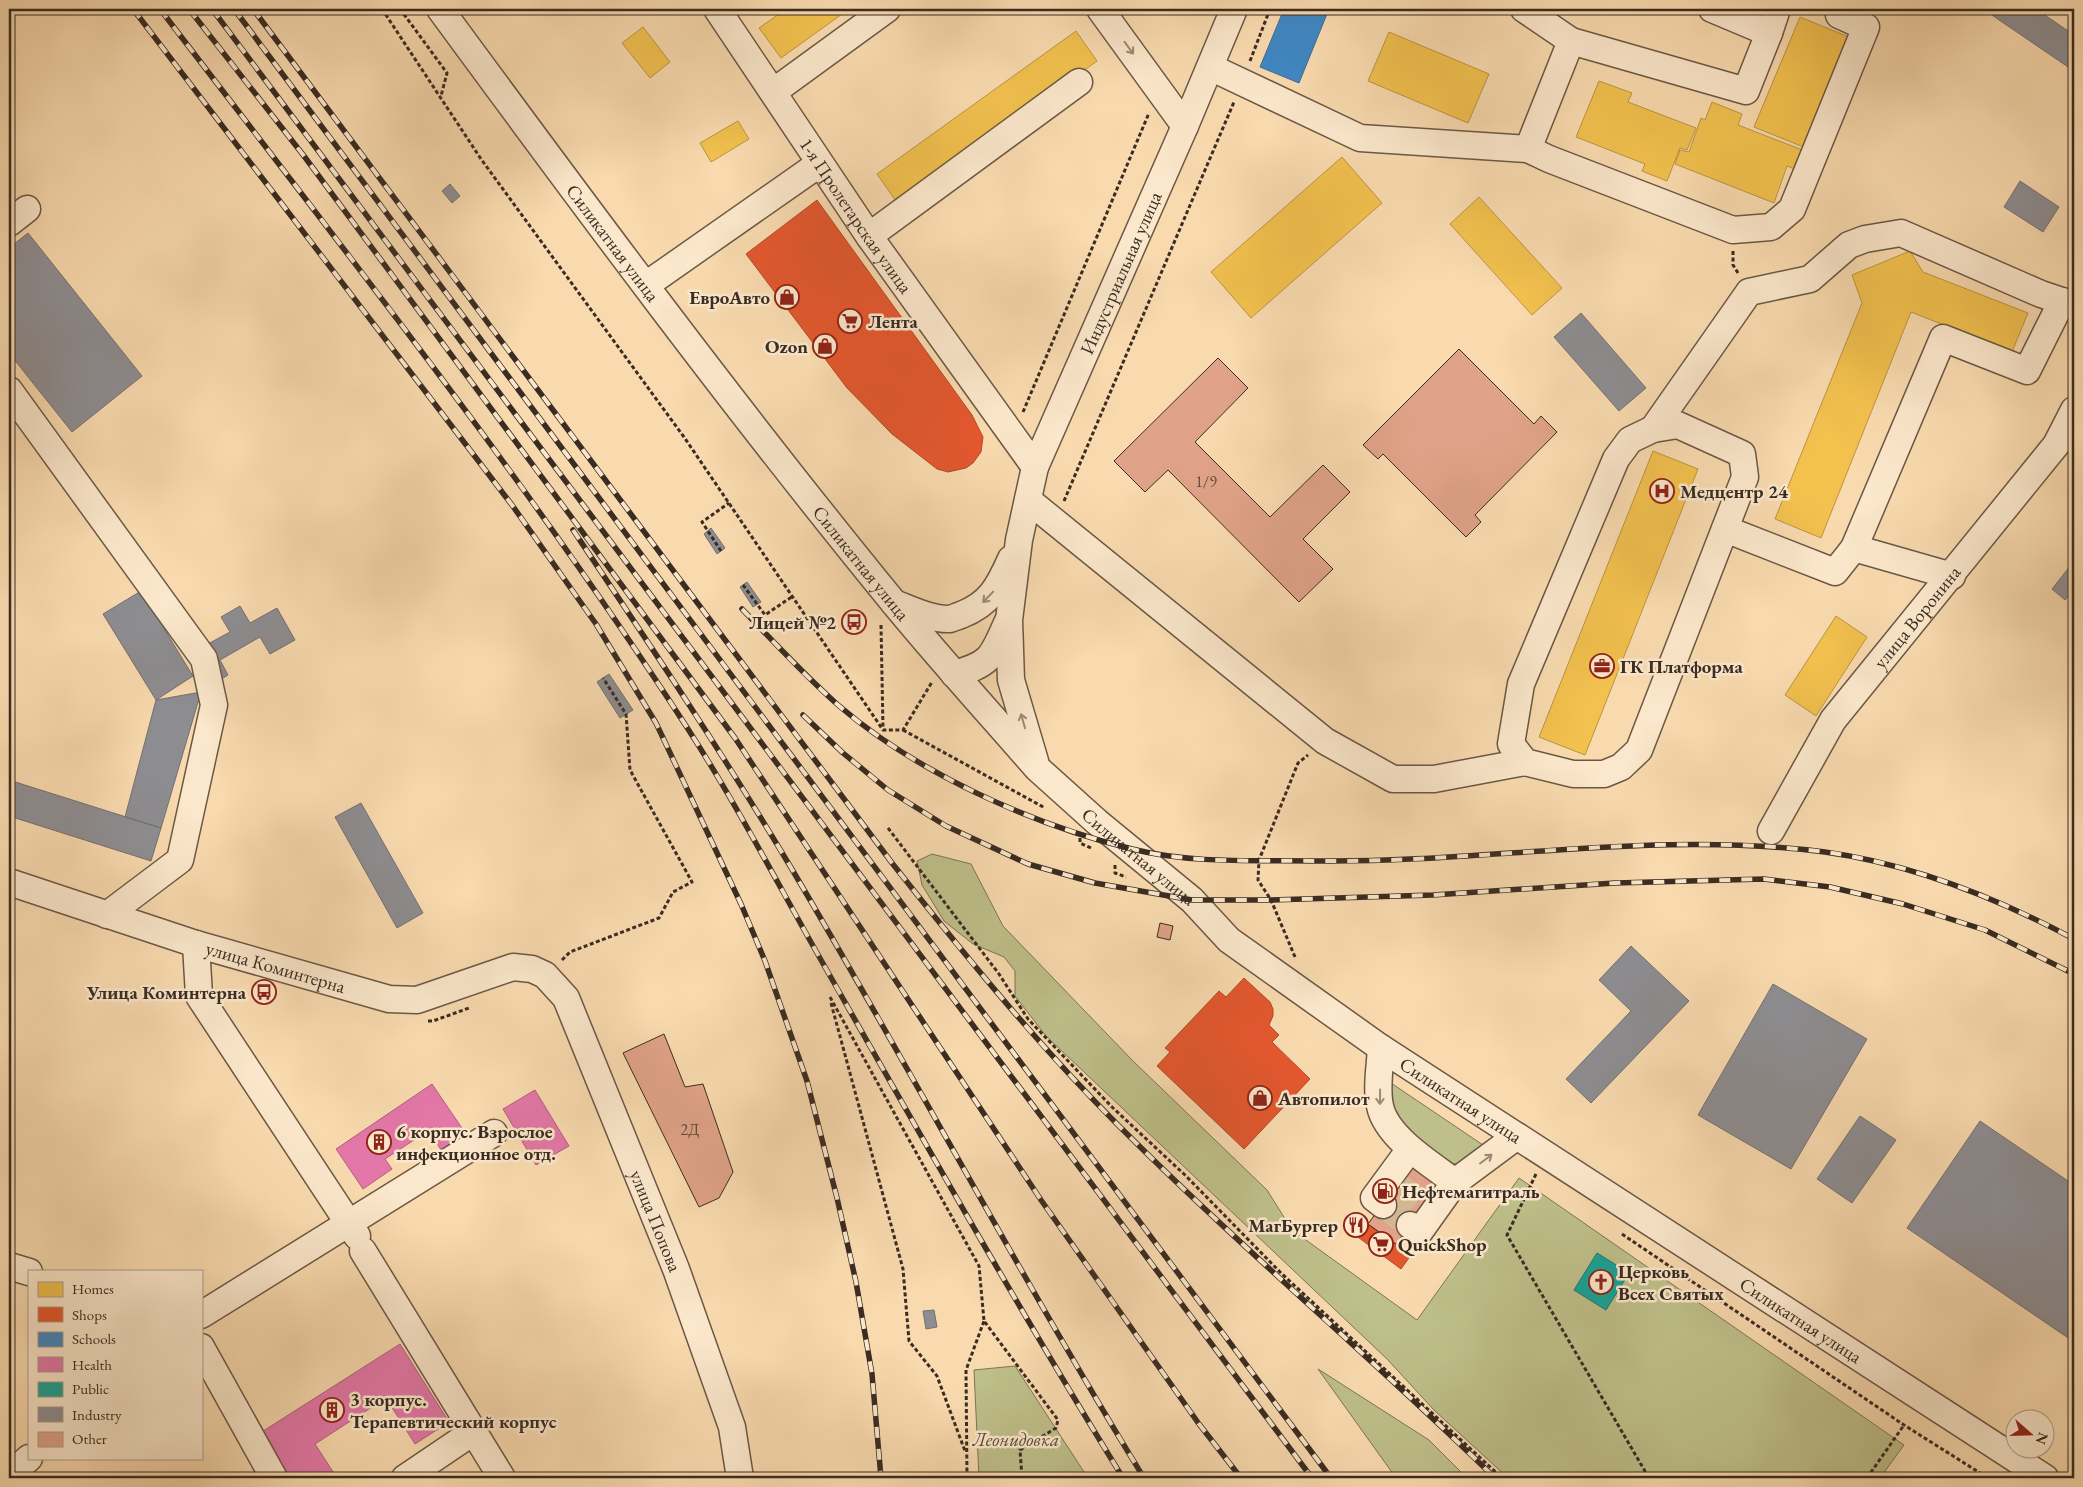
<svg xmlns="http://www.w3.org/2000/svg" width="2083" height="1487" font-family="'EB Garamond',serif">
  <style>
    .green { fill: #bebf8a; stroke: #7c7656; fill-rule: evenodd }
    .homes { fill: #f2c14e; stroke: #bb9441 }
    .shops { fill: #e4572e; stroke: #b14a2a }
    .schools { fill: #3f88c5; stroke: #3e6c94 }
    .health { fill: #e377a8; stroke: #b06080 }
    .public { fill: #17a398; stroke: #227f75 }
    .industry { fill: #8d8d92; stroke: #747070 }
    .building { fill: #e0a389; stroke: #3a2c22 }
    .lines { fill: none; stroke-linecap: round; stroke-linejoin: round }
    .minor-tunnel { stroke: #d3b793; stroke-width: 26; stroke-dasharray: 26 13; stroke-linecap: butt }
    .minor-casing { stroke: #6a5845; stroke-width: 29 }
    .path { stroke: #3a2c22; stroke-width: 3; stroke-dasharray: 4 2.5; stroke-linecap: butt }
    .minor { stroke: #fbe7cb; stroke-width: 26 }
    .rail-casing { stroke: #3a2c22; stroke-width: 5.5 }
    .rail { stroke: #fbe7cb; stroke-width: 4; stroke-dasharray: 11; stroke-linecap: butt }
    .oneway { stroke: #9a8a76 }
    .labels { text-anchor: middle; stroke-width: 5; stroke-linejoin: round; paint-order: stroke }
    .number-label { font-size: 16px; fill: #644a3c }
    .street-label { font-size: 19px; fill: #3a2c22; stroke: #fbe7cb }
    .poi-label { font-size: 19px; font-weight: bold; fill: #3a2c22; stroke: #fbe7cb; text-anchor: start }
    .park-label { font-size: 19px; font-style: italic; fill: #544937; stroke: #fbe7cb }
  </style>
  <rect width="100%" height="100%" fill="#f9daaf"/>
  <filter id="stains"><feTurbulence type="fractalNoise" baseFrequency=".004" numOctaves="4"/><feColorMatrix values="0 0 0 0 .2 0 0 0 0 .09 0 0 0 0 .02 0 0 0 .5 -.17"/></filter>
  <radialGradient id="worn" r=".72"><stop offset=".6" stop-color="#630" stop-opacity="0"/><stop offset="1" stop-color="#630" stop-opacity=".3"/></radialGradient>
  <path class="green" d="M 932,854 L 971,864 L 1003,926 L 1133,1061 L 1267,1190 L 1292,1230 L 1417,1320 L 1519,1178 L 1904,1445 L 1880,1478 L 1508,1478 L 1434,1410 L 1387,1359 L 1046,1036 L 1015,996 L 1015,971 L 1004,957 L 973,944 L 944,921 L 922,885 L 917,861 ZM 1597,1253 L 1629,1273 L 1606,1310 L 1574,1290 Z
    M 1388,1081 L 1483,1145 L 1460,1164 L 1451,1164 L 1414,1141 L 1391,1107 Z
    M 1015,1366 L 1088,1478 L 979,1478 L 974,1370 Z
    M 1318,1369 L 1429,1440 L 1467,1478 L 1396,1478 Z"/>
  <path class="homes" d="M 786,9 L 849,9 L 781,58 L 759,28 Z
    M 1800,17 L 1849,37 L 1806,148 L 1754,127 Z
    M 643,27 L 670,62 L 650,78 L 622,43 Z
    M 1076,31 L 1097,61 L 898,204 L 877,174 Z
    M 1389,32 L 1489,74 L 1468,123 L 1368,81 Z
    M 1599,81 L 1632,93 L 1628,102 L 1696,128 L 1687,150 L 1680,148 L 1667,181 L 1642,171 L 1645,164 L 1576,137 Z
    M 1712,102 L 1742,114 L 1738,125 L 1805,151 L 1797,170 L 1787,166 L 1774,203 L 1675,164 L 1680,150 L 1689,152 L 1701,118 L 1705,120 Z
    M 738,121 L 749,139 L 711,162 L 700,143 Z
    M 1342,157 L 1382,203 L 1251,318 L 1211,272 Z
    M 1479,197 L 1562,288 L 1532,315 L 1450,224 Z
    M 1910,251 L 1923,272 L 2028,313 L 2012,352 L 1911,312 L 1821,538 L 1775,519 L 1862,303 L 1852,275 Z
    M 1653,451 L 1698,469 L 1585,755 L 1539,737 Z
    M 1836,616 L 1867,637 L 1816,716 L 1785,695 Z"/>
  <path class="shops" d="M 589,9 L 602,9 L 593,15 Z
    M 817,200 L 972,415 L 983,437 L 981,452 L 973,463 L 966,468 L 948,472 L 937,469 L 892,434 L 847,388 L 746,254 Z
    M 1244,978 L 1270,1002 L 1273,1009 L 1273,1016 L 1269,1025 L 1279,1035 L 1272,1042 L 1310,1079 L 1244,1149 L 1157,1066 L 1170,1052 L 1165,1048 L 1219,991 L 1226,997 Z
    M 1352,1213 L 1411,1255 L 1401,1269 L 1343,1226 Z"/>
  <path class="schools" d="M 1284,9 L 1329,9 L 1299,83 L 1260,67 Z"/>
  <path class="health" d="M 432,1084 L 466,1134 L 442,1151 L 428,1131 L 385,1159 L 392,1169 L 363,1189 L 336,1149 Z
    M 535,1090 L 569,1146 L 536,1165 L 503,1109 Z
    M 400,1344 L 449,1422 L 415,1444 L 386,1398 L 315,1444 L 337,1478 L 288,1478 L 260,1433 Z"/>
  <path class="public" d="M 1597,1253 L 1629,1273 L 1606,1310 L 1574,1290 Z"/>
  <path class="industry" d="M 1983,9 L 2036,9 L 2074,35 L 2074,71 Z
    M 2020,181 L 2059,207 L 2043,232 L 2004,207 Z
    M 450,184 L 460,196 L 452,203 L 442,191 Z
    M 28,233 L 142,376 L 72,432 L 9,353 L 9,248 Z
    M 1581,313 L 1646,388 L 1619,411 L 1554,337 Z
    M 711,528 L 725,548 L 717,554 L 704,534 Z
    M 2074,561 L 2074,589 L 2065,600 L 2052,589 Z
    M 747,582 L 761,602 L 753,607 L 740,587 Z
    M 141,591 L 193,676 L 156,700 L 103,614 Z
    M 240,606 L 250,623 L 277,608 L 295,640 L 270,654 L 260,637 L 220,660 L 228,675 L 217,682 L 206,645 L 230,632 L 221,617 Z
    M 609,674 L 633,710 L 620,718 L 597,682 Z
    M 201,692 L 161,828 L 125,817 L 156,700 Z
    M 9,780 L 161,828 L 151,861 L 9,816 Z
    M 361,803 L 423,913 L 397,928 L 335,817 Z
    M 1631,946 L 1689,1001 L 1591,1103 L 1566,1079 L 1631,1011 L 1599,980 Z
    M 1773,984 L 1867,1039 L 1791,1169 L 1698,1115 Z
    M 1860,1116 L 1896,1140 L 1852,1203 L 1817,1179 Z
    M 1980,1121 L 2074,1185 L 2074,1342 L 1907,1228 Z
    M 934,1310 L 937,1327 L 926,1329 L 923,1311 Z"/>
  <path class="building" d="M 1459,349 L 1534,424 L 1541,416 L 1557,432 L 1475,515 L 1481,522 L 1466,537 L 1383,454 L 1378,459 L 1363,445 Z
    M 1218,358 L 1248,388 L 1195,442 L 1270,517 L 1323,465 L 1350,492 L 1303,539 L 1333,569 L 1299,602 L 1168,470 L 1145,492 L 1114,461 Z
    M 1160,923 L 1173,926 L 1170,940 L 1157,937 Z
    M 664,1034 L 685,1087 L 703,1084 L 733,1172 L 719,1198 L 699,1207 L 623,1053 Z
    M 1415,1159 L 1443,1179 L 1396,1244 L 1368,1224 Z"/>
  <g class="lines">
    <path class="minor-tunnel" d="M 1397,1185 L 1425,1205
      M 1383,1205 L 1410,1225"/>
    <defs>
      <g id="minor">
        <path id="s1" d="M 440,9 C 587,209 736,410 894,603 C 940,659 989,713 1037,768 L 1097,822 L 1192,900 L 1229,940 L 1381,1048 L 2045,1478"/>
        <path id="s2" d="M 717,9 L 869,236 L 1035,467"/>
        <path d="M 1100,9 L 1185,126"/>
        <path d="M 1524,9 L 1571,41 L 1746,91 L 1769,33"/>
        <path d="M 1712,9 L 1769,33 L 1777,9"/>
        <path d="M 1210,67 L 1360,138 L 1528,149 L 1549,159 L 1733,230 L 1771,227 L 1792,209 L 1866,27 L 1839,15 L 1841,9"/>
        <path d="M 773,92 L 887,9"/>
        <path d="M 1528,149 L 1571,41"/>
        <path d="M 9,223 L 27,209"/>
        <path d="M 869,236 L 1079,82"/>
        <path d="M 646,285 L 819,164"/>
        <path d="M 9,390 L 204,659 L 214,705 L 180,860 L 107,915"/>
        <path d="M 1653,429 L 1749,292 L 1810,279 L 1849,245 L 1865,239 L 1901,233 L 2041,294 L 2074,305"/>
        <path d="M 1028,500 L 1325,741 L 1393,779 L 1434,779 L 1525,762 L 1573,774 L 1604,774 L 1621,767 L 1639,750 L 1745,477 L 1742,454 L 1678,425 L 1653,429 L 1630,440 L 1616,459 L 1521,684 L 1511,744 L 1525,762"/>
        <path d="M 1725,529 L 1835,572 L 1854,548 L 1952,576"/>
        <path d="M 1854,548 L 1943,338 L 2027,371 L 2062,301"/>
        <path d="M 894,603 C 910,609 932,620 950,619 C 953,618 958,616 961,615 C 990,604 999,586 1011,559"/>
        <path d="M 954,674 C 991,664 992,657 1007,623"/>
        <path id="s3" d="M 1035,761 L 1011,680 L 1009,620 L 1019,540 L 1035,467 L 1185,126 L 1234,9"/>
        <path id="s4" d="M 1771,831 L 1833,720 L 2056,445 L 2074,410"/>
        <path id="s5" d="M 9,882 L 196,944 L 389,999 L 417,1000 L 513,967 L 532,969 L 545,975 L 566,998 L 676,1269 L 732,1427 L 740,1478"/>
        <path d="M 196,944 L 199,996 L 357,1236"/>
        <path d="M 1381,1048 C 1380,1066 1376,1089 1380,1106 C 1386,1137 1432,1165 1455,1182"/>
        <path d="M 1383,1205 L 1374,1198 L 1410,1149"/>
        <path d="M 1410,1225 L 1420,1231 L 1455,1182 L 1517,1136"/>
        <path d="M 363,1251 L 502,1478"/>
        <path d="M 9,1266 L 29,1272"/>
        <path d="M 201,1315 L 494,1133"/>
        <path d="M 201,1347 L 274,1478"/>
        <path d="M 9,1476 L 29,1458"/>
        <path d="M 405,1478 L 473,1432"/>
      </g>
    </defs>
    <use href="#minor" class="minor-casing"/>
    <path class="path" d="M 382,9 L 481,159 L 684,437 L 883,730 L 903,730 L 932,682
      M 400,9 L 447,73 L 441,96
      M 1250,61 L 1270,9
      M 1733,251 L 1733,265 L 1738,273
      M 1023,412 L 1149,113
      M 1064,501 L 1234,102
      M 721,551 L 702,522 L 729,503
      M 743,585 L 765,615 L 793,596
      M 881,625 L 883,728
      M 903,730 L 1045,808
      M 888,828 L 999,974 L 1028,1019 L 1112,1107 L 1185,1175 L 1281,1273 L 1502,1478
      M 1080,838 L 1080,843 L 1091,848
      M 1115,865 L 1115,873 L 1126,877
      M 1295,957 L 1271,900 L 1258,880 L 1259,860 L 1298,763 L 1308,755
      M 562,960 L 570,952 L 659,918 L 673,892 L 692,882 L 630,770 L 626,714 L 603,678
      M 830,997 L 979,1266 L 984,1321 L 1058,1420 L 1056,1428 L 1020,1450 L 1022,1478
      M 831,1003 L 903,1269 L 909,1341 L 937,1376 L 965,1451
      M 428,1021 L 433,1021 L 469,1008
      M 1536,1174 L 1507,1235 L 1649,1478
      M 1622,1234 L 1904,1425 L 1988,1478
      M 967,1478 L 966,1370 L 984,1321
      M 1867,1478 L 1904,1425"/>
    <use href="#minor" class="minor"/>
    <defs>
      <path id="rail" d="M 133,9 L 512,505 L 596,624 L 656,723 L 741,904 L 765,961 L 807,1081 L 837,1198 L 856,1282 L 872,1374 L 881,1478
        M 160,9 C 340,245 526,479 688,729 C 739,808 782,892 829,974 C 925,1143 1021,1313 1123,1478
        M 189,9 L 304,156 L 735,738 L 1041,1200 L 1199,1424 L 1241,1478
        M 212,9 L 1312,1478
        M 234,9 L 1331,1478
        M 253,9 L 892,863 C 963,953 1037,1044 1118,1125 C 1240,1247 1372,1358 1495,1478
        M 573,530 C 648,642 724,755 793,871 C 912,1072 1022,1279 1144,1478
        M 742,609 C 773,641 804,675 838,705 C 917,773 1031,824 1132,849 C 1192,864 1255,860 1317,861 C 1486,863 1656,830 1825,852 C 1912,864 1997,898 2074,939
        M 803,715 L 843,753 L 888,790 L 946,826 L 1028,864 L 1095,883 L 1192,900 L 1271,900 L 1433,895 L 1615,883 L 1764,879 L 1830,887 L 1903,904 L 1985,930 L 2074,974"/>
    </defs>
    <use href="#rail" class="rail-casing"/>
    <use href="#rail" class="rail"/>
  </g>
  <defs><path id="oneway-shaft" d="M-6 0H5M1.5-3L5.5 0L1.5 3" fill="none" stroke-width="1.6" stroke-linecap="round" stroke-linejoin="round" transform="scale(1.25)"/></defs>
  <g class="oneway">
    <use href="#oneway-shaft" transform="translate(1129 48) rotate(54)"/>
    <use href="#oneway-shaft" transform="translate(988 597) rotate(134)"/>
    <use href="#oneway-shaft" transform="translate(1023 721) rotate(-106)"/>
    <use href="#oneway-shaft" transform="translate(1380 1097) rotate(91)"/>
    <use href="#oneway-shaft" transform="translate(1486 1159) rotate(-37)"/>
  </g>
  <defs>
    <symbol id="shop-ring" viewBox="-11 -11 22 22"><circle r="9.5" fill="#fbe7cb" stroke="#8f2418" stroke-width="1.5"/><path d="M-5-2.5h2.3a2.7 3.5 0 0 1 5.4 0H5L5.5 6h-11ZM-1.5-2.5h3a1.5 2.3 0 0 0-3 0Z" fill="#8f2418"/></symbol>
    <symbol id="supermarket-ring" viewBox="-11 -11 22 22"><circle r="9.5" fill="#fbe7cb" stroke="#8f2418" stroke-width="1.5"/><path d="M-6-5.5h2.5l.6 2H6L4.5 2H-2.5L-4.4-4H-6ZM-1.5 3.2a1.3 1.3 0 1 0 .1 0ZM3 3.2a1.3 1.3 0 1 0 .1 0Z" fill="#8f2418"/></symbol>
    <symbol id="hospital-ring" viewBox="-11 -11 22 22"><circle r="9.5" fill="#fbe7cb" stroke="#8f2418" stroke-width="1.5"/><path d="M-5-5h3v3.5h4V-5h3V5h-3V1.5h-4V5h-3Z" fill="#8f2418"/></symbol>
    <symbol id="bus-ring" viewBox="-11 -11 22 22"><circle r="9.5" fill="#fbe7cb" stroke="#8f2418" stroke-width="1.5"/><path d="M-5-6H5V4H4V6H2V4H-2V6H-4V4H-5ZM-3.5-4V0h7V-4ZM-3.5 1.2v1.5H-2V1.2ZM2 1.2v1.5H3.5V1.2Z" fill="#8f2418"/></symbol>
    <symbol id="office-ring" viewBox="-11 -11 22 22"><circle r="9.5" fill="#fbe7cb" stroke="#8f2418" stroke-width="1.5"/><path d="M-6-3h4V-5.5h4V-3h4V5H-6ZM-1-4.5V-3h2v-1.5ZM-6 0V1H6V0Z" fill="#8f2418"/></symbol>
    <symbol id="building-ring" viewBox="-11 -11 22 22"><circle r="9.5" fill="#fbe7cb" stroke="#8f2418" stroke-width="1.5"/><path d="M-4-6H4V6H1V3H-1V6H-4ZM-2.5-4.3h1.7v1.8h-1.7ZM.8-4.3h1.7v1.8H.8ZM-2.5-1h1.7V.8h-1.7ZM.8-1h1.7V.8H.8Z" fill="#8f2418"/></symbol>
    <symbol id="fuel-ring" viewBox="-11 -11 22 22"><circle r="9.5" fill="#fbe7cb" stroke="#8f2418" stroke-width="1.5"/><path d="M-5.5-6h7V0h2V4h1.3V-2.5L3-4.5l.8-.8L6-3V5H2.5V1h-1V6h-7ZM-4.2-4.7v3.2H.2V-4.7Z" fill="#8f2418"/></symbol>
    <symbol id="restaurant-ring" viewBox="-11 -11 22 22"><circle r="9.5" fill="#fbe7cb" stroke="#8f2418" stroke-width="1.5"/><path d="M-5-6h1v4h1v-4h1v4h1v-4h1v5L-1.5 .5V6h-2V.5L-5-1ZM5-6V6H3V1.5H1.5Q1.5-4 5-6Z" fill="#8f2418"/></symbol>
    <symbol id="church-ring" viewBox="-11 -11 22 22"><circle r="9.5" fill="#fbe7cb" stroke="#8f2418" stroke-width="1.5"/><path d="M-1.2-6h2.4v3.5h3.3v2.4h-3.3V6h-2.4V-.1h-3.3v-2.4h3.3Z" fill="#8f2418"/></symbol>
  </defs>
  <g fill-rule="evenodd">
    <use href="#shop-ring" x="773" y="283" width="28" height="28"/>
    <use href="#supermarket-ring" x="836" y="307" width="28" height="28"/>
    <use href="#shop-ring" x="811" y="332" width="28" height="28"/>
    <use href="#hospital-ring" x="1648" y="477" width="28" height="28"/>
    <use href="#bus-ring" x="840" y="608" width="28" height="28"/>
    <use href="#office-ring" x="1588" y="652" width="28" height="28"/>
    <use href="#bus-ring" x="250" y="978" width="28" height="28"/>
    <use href="#shop-ring" x="1246" y="1084" width="28" height="28"/>
    <use href="#building-ring" x="365" y="1128" width="28" height="28"/>
    <use href="#fuel-ring" x="1371" y="1177" width="28" height="28"/>
    <use href="#restaurant-ring" x="1342" y="1211" width="28" height="28"/>
    <use href="#supermarket-ring" x="1367" y="1230" width="28" height="28"/>
    <use href="#church-ring" x="1587" y="1268" width="28" height="28"/>
    <use href="#building-ring" x="318" y="1396" width="28" height="28"/>
  </g>
  <g class="labels">
    <g class="number-label">
      <text x="1206" y="487">1/9</text>
      <text x="690" y="1135">2Д</text>
    </g>
    <g class="street-label">
      <text dy="7" stroke="none"><textPath href="#s2" startOffset="249">1-я Пролетарская улица</textPath></text>
      <text dy="7" stroke="none"><textPath href="#s1" startOffset="291">Силикатная улица</textPath></text>
      <text dy="7" stroke="none"><textPath href="#s3" startOffset="512">Индустриальная улица</textPath></text>
      <text dy="7" stroke="none"><textPath href="#s1" startOffset="696">Силикатная улица</textPath></text>
      <text dy="7" stroke="none"><textPath href="#s4" startOffset="260">улица Воронина</textPath></text>
      <text dy="7" stroke="none"><textPath href="#s1" startOffset="1101">Силикатная улица</textPath></text>
      <text dy="7" stroke="none"><textPath href="#s5" startOffset="280">улица Коминтерна</textPath></text>
      <text dy="7" stroke="none"><textPath href="#s1" startOffset="1506">Силикатная улица</textPath></text>
      <text dy="7" stroke="none"><textPath href="#s5" startOffset="832">улица Попова</textPath></text>
      <text dy="7" stroke="none"><textPath href="#s1" startOffset="1911">Силикатная улица</textPath></text>
    </g>
    <g class="poi-label">
      <text x="770" y="304" text-anchor="end">ЕвроАвто</text>
      <text x="868" y="328">Лента</text>
      <text x="808" y="353" text-anchor="end">Ozon</text>
      <text x="1680" y="498">Медцентр 24</text>
      <text x="836" y="629" text-anchor="end">Лицей №2</text>
      <text x="1620" y="673">ГК Платформа</text>
      <text x="246" y="999" text-anchor="end">Улица Коминтерна</text>
      <text x="1278" y="1105">Автопилот</text>
      <text x="396" y="1138">6 корпус. Взрослое<tspan x="396" dy="22">инфекционное отд.</tspan></text>
      <text x="1402" y="1198">Нефтемагитраль</text>
      <text x="1338" y="1232" text-anchor="end">МагБургер</text>
      <text x="1398" y="1251">QuickShop</text>
      <text x="1618" y="1278">Церковь<tspan x="1618" dy="22">Всех Святых</tspan></text>
      <text x="350" y="1406">3 корпус.<tspan x="350" dy="22">Терапевтический корпус</tspan></text>
    </g>
    <g class="park-label">
      <text x="1016" y="1446">Леонидовка</text>
    </g>
  </g>
  <rect width="2083" height="1487" fill="none" stroke="#f9daaf" stroke-width="30"/>
  <rect x="10" y="10" width="2063" height="1467" fill="none" stroke="#3a2c22" stroke-width="2.5"/>
  <rect x="15" y="15" width="2053" height="1457" fill="none" stroke="#3a2c22"/>
  <rect x="28" y="1270" width="175" height="190" fill="#fbe7cb" stroke="#ae9c87"/>
  <rect x="38" y="1282" width="25" height="15" fill="#f2c14e" stroke="#ae9c87"/>
  <text x="72" y="1294" font-size="15" fill="#3a2c22">Homes</text>
  <rect x="38" y="1307" width="25" height="15" fill="#e4572e" stroke="#ae9c87"/>
  <text x="72" y="1320" font-size="15" fill="#3a2c22">Shops</text>
  <rect x="38" y="1332" width="25" height="15" fill="#3f88c5" stroke="#ae9c87"/>
  <text x="72" y="1344" font-size="15" fill="#3a2c22">Schools</text>
  <rect x="38" y="1357" width="25" height="15" fill="#e377a8" stroke="#ae9c87"/>
  <text x="72" y="1370" font-size="15" fill="#3a2c22">Health</text>
  <rect x="38" y="1382" width="25" height="15" fill="#17a398" stroke="#ae9c87"/>
  <text x="72" y="1394" font-size="15" fill="#3a2c22">Public</text>
  <rect x="38" y="1407" width="25" height="15" fill="#8d8d92" stroke="#ae9c87"/>
  <text x="72" y="1420" font-size="15" fill="#3a2c22">Industry</text>
  <rect x="38" y="1432" width="25" height="15" fill="#e0a389" stroke="#ae9c87"/>
  <text x="72" y="1444" font-size="15" fill="#3a2c22">Other</text>
  <g transform="translate(2030 1434) rotate(110)"><circle r="24" fill="#fbe7cb" stroke="#ae9c87"/>
  <path d="M0-4L9 19L0 12L-9 19Z" fill="#8f2418"/>
  <text y="-8" font-size="14" font-weight="bold" text-anchor="middle" fill="#3a2c22">N</text>
  </g>
  <rect width="100%" height="100%" filter="url(#stains)"/>
  <rect width="100%" height="100%" fill="url(#worn)"/>
</svg>
